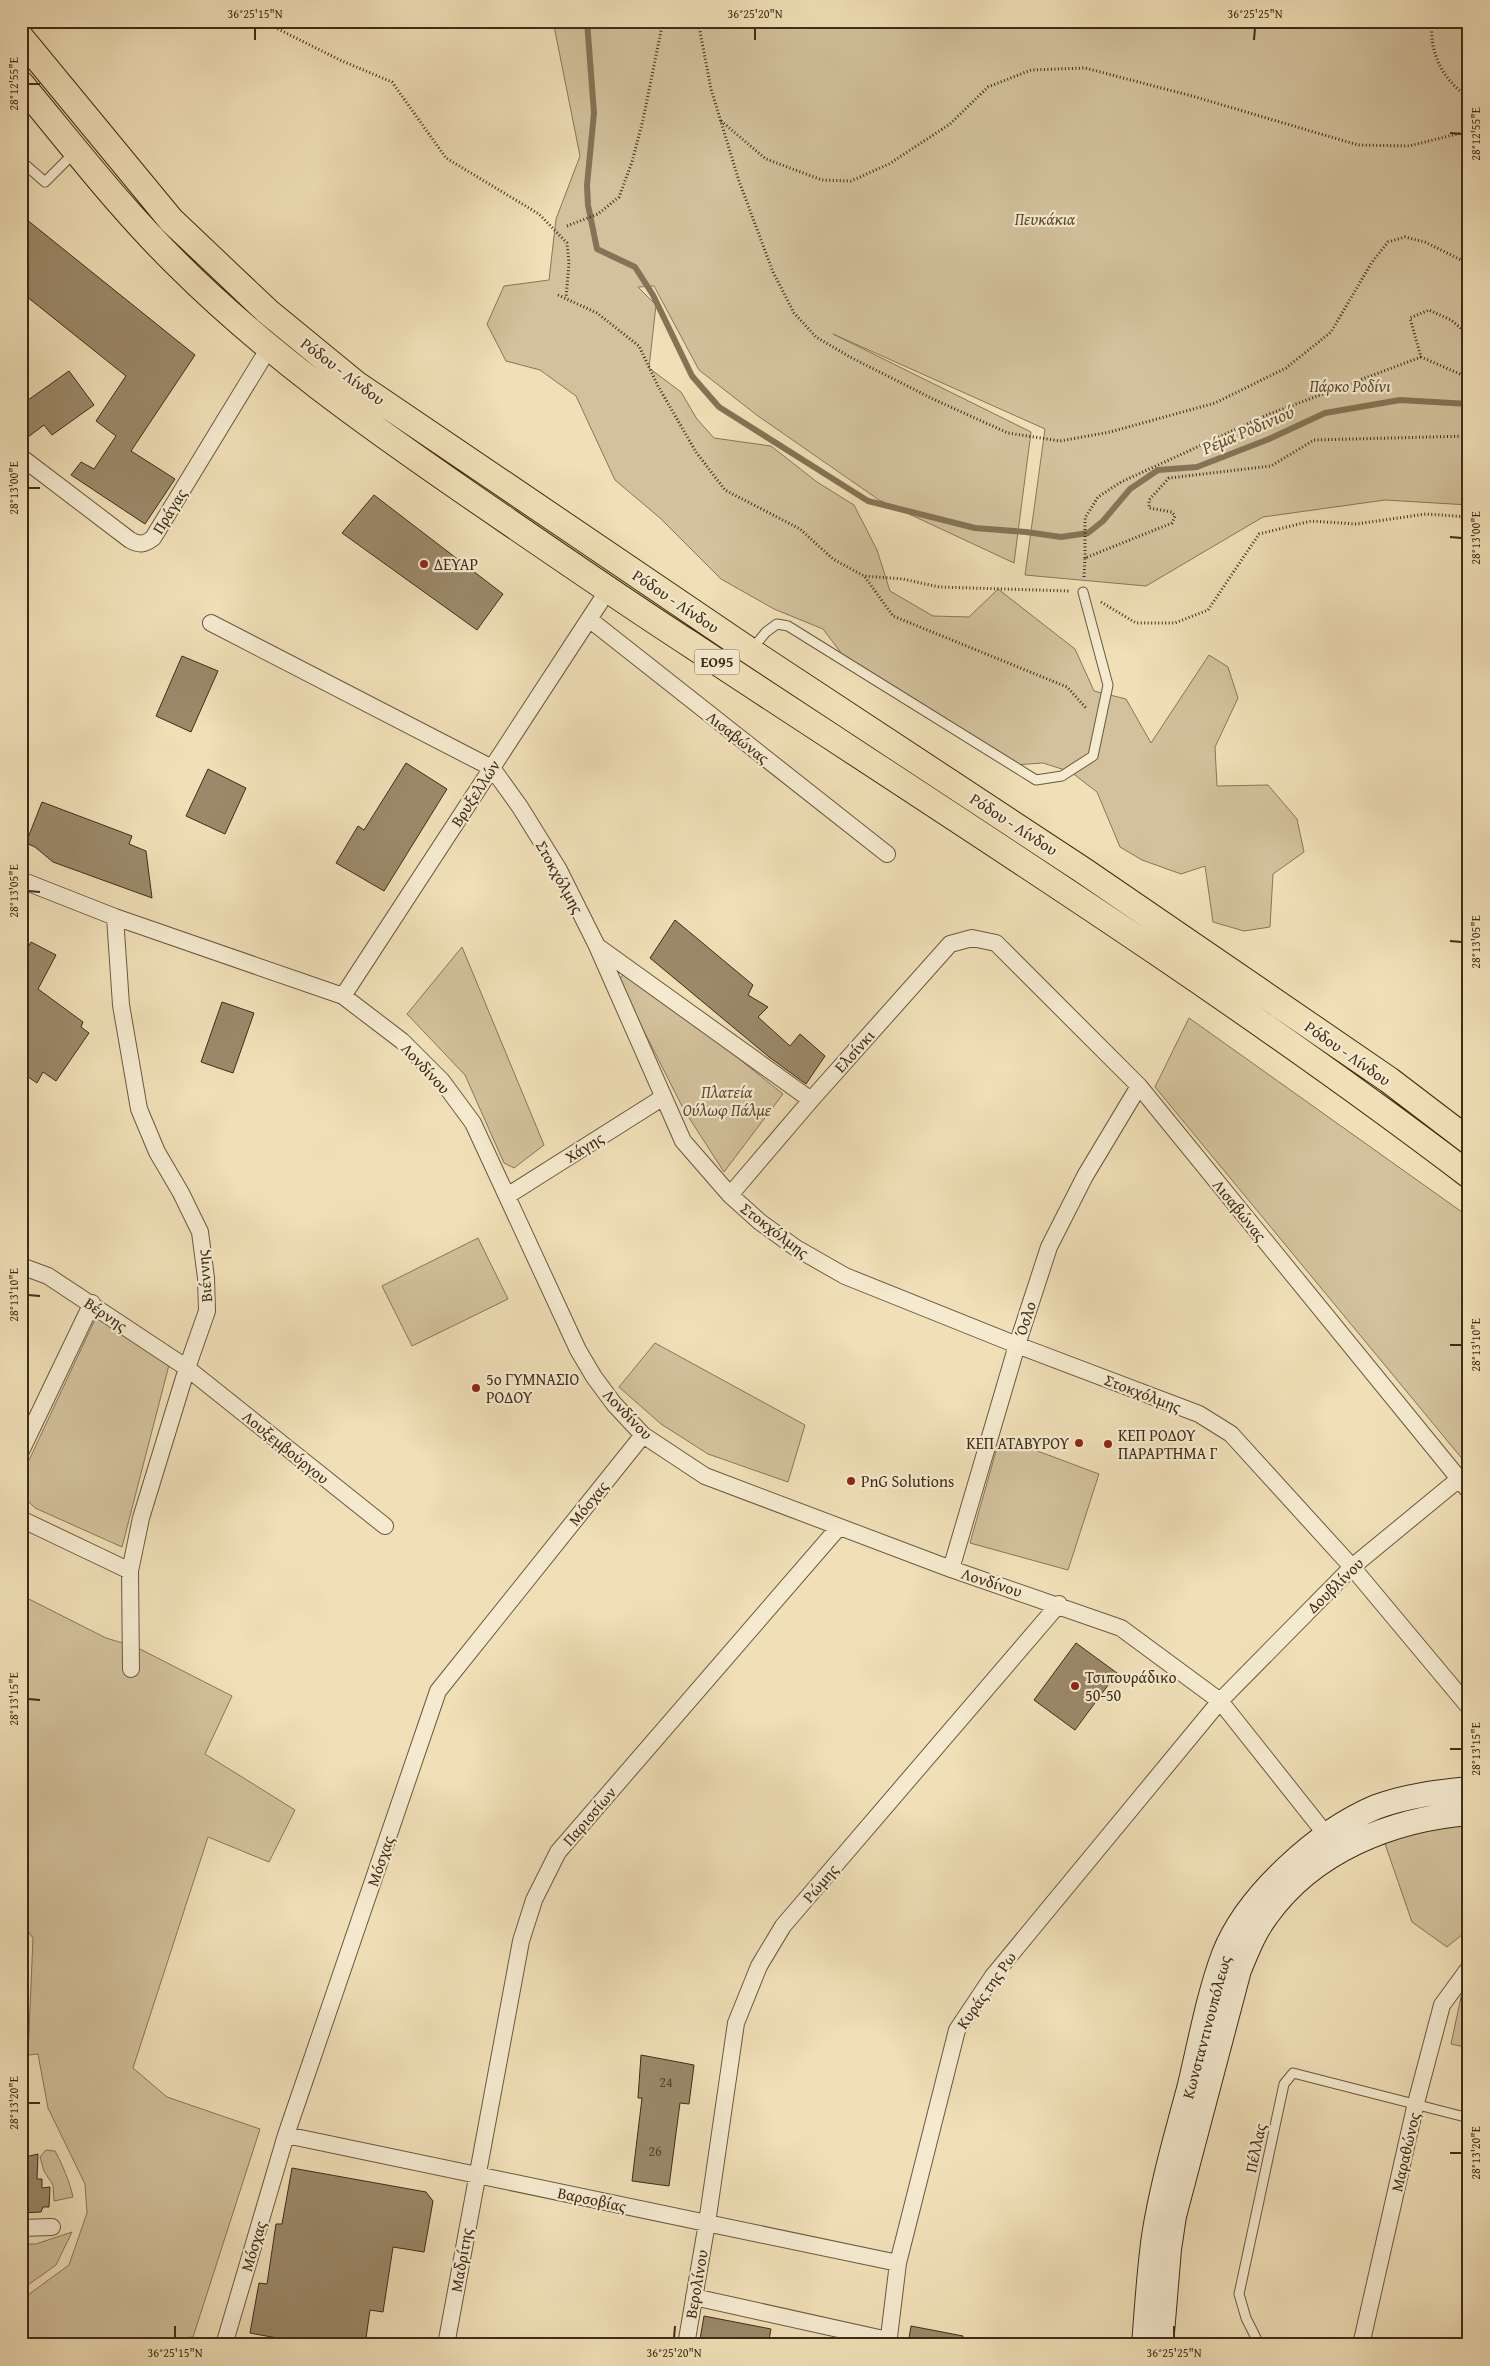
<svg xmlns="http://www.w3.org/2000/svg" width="1490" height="2366" font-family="'Gentium Book Plus',serif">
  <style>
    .green { fill: #d2c19c; stroke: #887659 }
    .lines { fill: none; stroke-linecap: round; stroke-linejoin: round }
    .stream { stroke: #847356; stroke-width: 6 }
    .building { fill: #9b896a; stroke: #3e2c16 }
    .lane-casing { stroke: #6a593e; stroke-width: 11 }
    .street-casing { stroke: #6a593e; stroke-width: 18 }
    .secondary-casing { stroke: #3e2c16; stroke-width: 26 }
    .primary-casing { stroke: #3e2c16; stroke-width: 28 }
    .path { stroke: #3e2c16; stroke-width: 3; stroke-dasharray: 1 2.5; stroke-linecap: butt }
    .lane { stroke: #f5ead0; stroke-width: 9 }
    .street { stroke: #f5ead0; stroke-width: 16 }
    .secondary { stroke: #f5ead0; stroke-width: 24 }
    .primary { stroke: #f0dfb7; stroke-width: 26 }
    .ticks { fill: none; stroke: #3e2c16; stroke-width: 2 }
    .poi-dot { fill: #8f2418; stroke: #f5ead0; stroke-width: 2 }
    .labels { text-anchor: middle; stroke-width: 4.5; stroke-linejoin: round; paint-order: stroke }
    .number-label { font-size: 14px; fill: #55432b }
    .shield { fill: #f5ead0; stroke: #75654e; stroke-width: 1 }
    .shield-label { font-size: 15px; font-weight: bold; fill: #3e2c16 }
    .park-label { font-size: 16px; font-style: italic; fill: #5c4a31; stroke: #f5ead0 }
    .street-label { font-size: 16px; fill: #3e2c16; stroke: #f5ead0 }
    .poi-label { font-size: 16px; fill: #3e2c16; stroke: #f5ead0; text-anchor: start }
    .water-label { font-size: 18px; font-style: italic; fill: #614f36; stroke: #f5ead0 }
    .neatline { fill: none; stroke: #3e2c16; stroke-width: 2 }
    .ticks-label { font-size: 12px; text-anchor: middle; fill: #3e2c16 }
  </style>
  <rect width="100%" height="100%" fill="#f0dfb7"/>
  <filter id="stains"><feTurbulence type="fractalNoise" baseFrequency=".004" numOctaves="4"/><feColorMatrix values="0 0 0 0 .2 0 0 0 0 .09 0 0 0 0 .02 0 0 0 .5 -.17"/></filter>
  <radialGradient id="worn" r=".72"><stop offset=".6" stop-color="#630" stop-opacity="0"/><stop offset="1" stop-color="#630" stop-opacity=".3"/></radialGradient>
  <path class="green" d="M 553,21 L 1469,21 L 1469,505 L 1385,500 L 1263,517 L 1146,586 L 1025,575 L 1045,429 L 833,334 L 1031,432 L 1014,563 L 879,500 L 758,416 L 699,370 L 654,286 L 638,287 L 656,305 L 649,368 L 681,392 L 697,419 L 714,438 L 771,446 L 817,482 L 854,505 L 877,550 L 890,591 L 933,616 L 969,617 L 998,589 L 1075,649 L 1094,691 L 1126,699 L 1151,743 L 1209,655 L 1228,667 L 1238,698 L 1215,747 L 1217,786 L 1268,785 L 1297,819 L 1304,852 L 1273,874 L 1270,927 L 1244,931 L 1213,922 L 1205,866 L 1181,874 L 1142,860 L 1120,847 L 1097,792 L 1071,772 L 1043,763 L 1014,765 L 851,666 L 823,629 L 774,609 L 721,579 L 660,518 L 615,480 L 576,396 L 540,370 L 506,361 L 487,324 L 504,286 L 549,280 L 556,219 L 580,156 Z
    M 462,947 L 544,1145 L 514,1168 L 504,1163 L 465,1075 L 407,1014 Z
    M 628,970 L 783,1094 L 724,1172 L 684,1110 L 618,980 Z
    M 1189,1018 L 1469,1217 L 1469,1467 L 1155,1087 Z
    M 478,1238 L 508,1299 L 412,1346 L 382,1286 Z
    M 98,1313 L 169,1365 L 122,1547 L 35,1508 L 22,1495 L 23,1473 Z
    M 655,1343 L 805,1425 L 788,1482 L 708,1454 L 661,1424 L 619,1387 Z
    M 1000,1437 L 1099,1474 L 1068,1570 L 970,1543 Z
    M 21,1595 L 106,1638 L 136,1647 L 232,1696 L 205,1754 L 295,1810 L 269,1862 L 208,1837 L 133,2068 L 167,2097 L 260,2129 L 193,2337 L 96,2345 L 21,2345 L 21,2300 L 69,2265 L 87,2213 L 85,2184 L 48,2108 L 38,2054 L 28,2055 L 33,1938 L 21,1922 Z
    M 1469,1818 L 1469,1929 L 1447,1947 L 1412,1922 L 1383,1838 Z
    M 1469,1979 L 1469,2048 L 1451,2044 L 1464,1983 Z
    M 46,2150 L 55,2151 C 63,2166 69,2180 73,2197 L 54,2201 L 53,2185 L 44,2171 L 40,2157 Z
    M 72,2232 L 56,2265 L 21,2290 L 21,2244 L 36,2244 Z"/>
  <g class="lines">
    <path class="stream" d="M 587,21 L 594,113 L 587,185 L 588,205 L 597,249 L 635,267 L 653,295 L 692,376 L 719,407 L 868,501 L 975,528 L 1026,532 L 1061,537 L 1088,533 L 1103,521 L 1130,489 L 1158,470 L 1197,467 L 1269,439 L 1325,413 L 1400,400 L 1469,404"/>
  </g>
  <path class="building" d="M 21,215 L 195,355 L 131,451 L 175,479 L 145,524 L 71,475 L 81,462 L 94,469 L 116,436 L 96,421 L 126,376 L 21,292 Z
    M 69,371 L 94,405 L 52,435 L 44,425 L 28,437 L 21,428 L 21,405 Z
    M 374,495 L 503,594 L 477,630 L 342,533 Z
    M 182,656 L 218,671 L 191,732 L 156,716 Z
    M 406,763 L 447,789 L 384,891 L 336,863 L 358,826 L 364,830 Z
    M 208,769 L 246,788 L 225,834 L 186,816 Z
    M 42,802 L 132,836 L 129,844 L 146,851 L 152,898 L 53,862 L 35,847 L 26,843 Z
    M 675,920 L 753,985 L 748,995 L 768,1007 L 758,1017 L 790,1046 L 800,1034 L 825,1056 L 806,1084 L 769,1057 L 650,958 Z
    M 31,942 L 56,955 L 38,989 L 83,1022 L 81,1027 L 89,1033 L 56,1081 L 43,1072 L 37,1083 L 21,1072 L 21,960 Z
    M 222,1002 L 254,1013 L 233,1073 L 201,1062 Z
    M 1076,1643 L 1117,1673 L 1075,1730 L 1034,1700 Z
    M 641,2055 L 694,2065 L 689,2104 L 680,2103 L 669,2186 L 632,2181 L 642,2098 L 638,2098 Z
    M 38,2154 L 37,2179 L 42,2179 L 42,2188 L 50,2187 L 49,2207 L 43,2207 L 41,2212 L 21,2213 L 21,2158 Z
    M 292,2168 L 426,2192 L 433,2201 L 424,2252 L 393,2247 L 383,2312 L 370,2310 L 365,2345 L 315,2345 L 250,2333 L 259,2283 L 267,2284 L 276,2224 L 282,2224 Z
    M 704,2316 L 771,2329 L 768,2345 L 699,2345 Z
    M 911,2326 L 963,2336 L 962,2345 L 908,2345 Z"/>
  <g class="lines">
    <defs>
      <path id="lane" d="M 21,161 L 45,182 L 75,152
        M 752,649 L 766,632 L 777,624 L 788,626 L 1036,780 L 1062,776 L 1093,756 L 1108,685 L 1083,592
        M 1270,2345 L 1258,2342 L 1246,2318 L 1239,2294 L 1284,2084 L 1293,2073 L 1469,2118"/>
      <path id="street" d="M 21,457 L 130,540 C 139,545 144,545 153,538 L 270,346
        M 589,619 L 887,854
        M 211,623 L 492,768 L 520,807 L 559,870 L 597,946 L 683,1141 L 730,1195 L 760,1222 L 796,1248 L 845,1276 L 1017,1345 L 1199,1414 L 1231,1434 L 1352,1567 L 1469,1707
        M 21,880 L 115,917 L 343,996 L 402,1041 L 442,1081 L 473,1123 L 578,1350 L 594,1377 L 614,1404 L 643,1435 L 705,1476 L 951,1569 L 1121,1628 L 1220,1701 L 1332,1842
        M 115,917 L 121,1005 L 139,1109 L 157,1152 L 181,1193 L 200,1232 L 206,1278 L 207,1311 L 187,1368 L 141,1518 L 130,1571 L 131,1669
        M 597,946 L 811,1100
        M 343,996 L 608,590
        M 730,1195 L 811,1100 L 950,944 L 972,938 L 996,943 L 1139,1086 L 1469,1491
        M 507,1196 L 662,1098
        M 21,1266 L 48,1276 L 187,1368 L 385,1526
        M 21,1451 L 92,1303
        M 21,1519 L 130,1571
        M 951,1569 L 1017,1345 L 1049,1247 L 1085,1176 L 1139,1086
        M 286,2135 L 898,2263
        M 21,2228 L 52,2227
        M 694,2297 L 888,2340
        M 224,2345 L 286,2135 L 438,1691 L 643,1435
        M 446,2345 L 521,1941 L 534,1900 L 558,1852 L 839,1527
        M 686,2345 L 707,2223 L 736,2023 L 759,1966 L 783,1926 L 1059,1604
        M 888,2345 L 898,2263 L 957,2030 L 993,1976 L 1220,1701 L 1352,1567 L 1459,1479
        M 1361,2345 L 1416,2103 L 1442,2005 L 1469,1968"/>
      <path id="secondary" d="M 1144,2345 C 1147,2308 1149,2272 1154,2236 C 1162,2186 1176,2137 1189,2089 C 1200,2044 1208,1997 1224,1954 C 1247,1895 1319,1831 1376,1807 C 1406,1796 1438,1792 1469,1789
        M 1161,2345 L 1169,2249 L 1174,2216 L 1239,1970 C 1247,1951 1254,1932 1267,1915 C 1313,1851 1392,1819 1469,1813"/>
      <path id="primary" d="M 21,38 L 171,220 L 267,311 L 356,384 L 750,651 L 1084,871 L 1389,1080 L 1469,1141
        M 21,84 C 72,145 120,208 177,264 C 265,352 368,425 471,496 C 544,546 616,596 690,644 C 952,817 1219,985 1469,1175"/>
    </defs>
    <use href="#lane" class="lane-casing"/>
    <use href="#street" class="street-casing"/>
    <use href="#secondary" class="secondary-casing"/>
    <use href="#primary" class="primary-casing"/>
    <path class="path" d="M 262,21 L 342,61 L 392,82 L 446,158 L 539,214 L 567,243 L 569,263 L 566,298
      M 698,21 L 711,89 L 739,181 L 773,272 L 794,313 L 816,337 L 850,357 L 933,399 L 1008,433 L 1060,441 L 1110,432 L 1215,403 L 1286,368 L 1331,332 L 1372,262 L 1388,242 L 1405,237 L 1425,242 L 1469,264
      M 1432,21 C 1429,54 1443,80 1469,98
      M 721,121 L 766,159 L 822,180 L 851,181 L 889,164 L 950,124 L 988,87 L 1031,70 L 1085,68 L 1192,96 L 1358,145 L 1409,146 L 1469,131
      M 567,226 L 598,214 L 619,197 L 632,162 L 643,120 L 663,21
      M 558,295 L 597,313 L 639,346 L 658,386 L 696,452 L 725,490 L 800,529 L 833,559 L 864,576 L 903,579 L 939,587 L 1070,591
      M 1469,335 L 1451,320 L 1429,310 L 1410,318 L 1421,357 L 1469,378
      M 1085,558 L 1085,518 L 1098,497 L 1121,482 L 1267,415 L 1421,357
      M 865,577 L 893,616 L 1067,687 L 1087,709
      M 1084,577 L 1085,558 L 1172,523 L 1175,516 L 1172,512 L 1149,508 L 1149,500 L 1169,478 L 1271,466 L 1314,440 L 1469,436
      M 1101,602 L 1136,623 L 1175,623 L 1208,610 L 1259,534 L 1311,521 L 1356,524 L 1426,514 L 1469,517"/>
    <use href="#lane" class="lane"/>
    <use href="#street" class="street"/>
    <use href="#secondary" class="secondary"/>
    <use href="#primary" class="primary"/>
  </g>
  <path class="ticks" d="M 255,40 L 255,28M 755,40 L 755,28M 1254,40 L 1255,28M 28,84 L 40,84M 1450,133 L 1462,134M 28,488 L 40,488M 1450,537 L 1462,538M 28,891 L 40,892M 1450,941 L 1462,942M 28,1295 L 40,1296M 1450,1345 L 1462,1345M 28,1699 L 40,1700M 1450,1749 L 1462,1749M 28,2103 L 40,2103M 1450,2153 L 1462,2153M 175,2338 L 175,2326M 674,2338 L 675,2326M 1174,2338 L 1174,2326"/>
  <g class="poi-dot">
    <circle cx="424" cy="564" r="5"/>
    <circle cx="476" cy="1388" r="5"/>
    <circle cx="1079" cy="1443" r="5"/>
    <circle cx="1108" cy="1444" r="5"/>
    <circle cx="851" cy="1481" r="5"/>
    <circle cx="1075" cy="1686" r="5"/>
  </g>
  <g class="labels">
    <g class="number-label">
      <text x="666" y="2087">24</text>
      <text x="655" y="2156">26</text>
    </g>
    <rect class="shield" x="694.5" y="649.5" width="45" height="25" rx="4"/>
    <g class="shield-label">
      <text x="717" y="667">ΕΟ95</text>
    </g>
    <g class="park-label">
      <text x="1045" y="225">Πευκάκια</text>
      <text x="1350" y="392">Πάρκο Ροδίνι</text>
      <text x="727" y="1098">Πλατεία<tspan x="727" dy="18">Ούλωφ Πάλμε</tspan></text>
    </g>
    <g class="street-label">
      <text transform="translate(343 371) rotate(37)" y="6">Ρόδου - Λίνδου</text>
      <text transform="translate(169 511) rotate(-58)" y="6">Πράγας</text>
      <text transform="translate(676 601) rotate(34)" y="6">Ρόδου - Λίνδου</text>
      <text transform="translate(738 737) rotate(38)" y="6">Λισαβώνας</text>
      <text transform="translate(475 793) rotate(-57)" y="6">Βρυξελλών</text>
      <text transform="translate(1014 824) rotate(33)" y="6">Ρόδου - Λίνδου</text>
      <text transform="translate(560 877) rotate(61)" y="6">Στοκχόλμης</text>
      <text transform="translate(854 1051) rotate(-48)" y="6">Ελσίνκι</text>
      <text transform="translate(1348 1053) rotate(35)" y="6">Ρόδου - Λίνδου</text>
      <text transform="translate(426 1068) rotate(47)" y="6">Λονδίνου</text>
      <text transform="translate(584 1147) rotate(-32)" y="6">Χάγης</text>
      <text transform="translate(1240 1210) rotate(51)" y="6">Λισαβώνας</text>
      <text transform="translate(775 1230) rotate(37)" y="6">Στοκχόλμης</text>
      <text transform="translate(204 1276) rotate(-95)" y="6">Βιέννης</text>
      <text transform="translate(106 1314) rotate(34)" y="6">Βέρνης</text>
      <text transform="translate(1025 1319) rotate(-72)" y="6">Όσλο</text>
      <text transform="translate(1143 1393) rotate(21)" y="6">Στοκχόλμης</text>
      <text transform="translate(628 1414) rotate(46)" y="6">Λονδίνου</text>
      <text transform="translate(286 1447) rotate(39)" y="6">Λουξεμβούργου</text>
      <text transform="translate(588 1503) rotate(-51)" y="6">Μόσχας</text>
      <text transform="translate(992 1582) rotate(18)" y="6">Λονδίνου</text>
      <text transform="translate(1335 1585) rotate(-44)" y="6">Δουβλίνου</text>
      <text transform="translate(589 1816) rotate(-49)" y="6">Παρισσίων</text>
      <text transform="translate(380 1861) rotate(-71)" y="6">Μόσχας</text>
      <text transform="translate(820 1883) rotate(-49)" y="6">Ρώμης</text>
      <text transform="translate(986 1990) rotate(-55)" y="6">Κυράς της Ρω</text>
      <text transform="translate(1206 2027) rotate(-75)" y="6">Κωνσταντινουπόλεως</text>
      <text transform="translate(1255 2148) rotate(-78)" y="6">Πέλλας</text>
      <text transform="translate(1405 2152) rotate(-77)" y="6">Μαραθώνος</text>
      <text transform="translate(592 2199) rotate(12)" y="6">Βαρσοβίας</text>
      <text transform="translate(253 2246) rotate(-73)" y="6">Μόσχας</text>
      <text transform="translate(461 2260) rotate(-80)" y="6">Μαδρίτης</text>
      <text transform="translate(696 2284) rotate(-80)" y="6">Βερολίνου</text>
    </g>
    <g class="poi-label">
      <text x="434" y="570">ΔΕΥΑΡ</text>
      <text x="486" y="1385">5ο ΓΥΜΝΑΣΙΟ<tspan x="486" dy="18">ΡΟΔΟΥ</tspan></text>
      <text x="1118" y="1441">ΚΕΠ ΡΟΔΟΥ<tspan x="1118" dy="18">ΠΑΡΑΡΤΗΜΑ Γ</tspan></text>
      <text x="1069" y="1449" text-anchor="end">ΚΕΠ ΑΤΑΒΥΡΟΥ</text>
      <text x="861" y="1487">PnG Solutions</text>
      <text x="1085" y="1683">Τσιπουράδικο<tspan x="1085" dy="18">50-50</tspan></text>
    </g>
    <g class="water-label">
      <text transform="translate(1248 430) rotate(-23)" y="6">Ρέμα Ροδινιού</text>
    </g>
  </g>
  <rect width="1490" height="2366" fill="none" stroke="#f0dfb7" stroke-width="55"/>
  <rect x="28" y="28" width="1434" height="2310" class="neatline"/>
  <g class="ticks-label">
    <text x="255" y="18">36°25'15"N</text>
    <text x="755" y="18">36°25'20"N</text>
    <text x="1255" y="18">36°25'25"N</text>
    <text transform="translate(14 84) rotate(-90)" y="4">28°12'55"E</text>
    <text transform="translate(1476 134) rotate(-90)" y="4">28°12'55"E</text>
    <text transform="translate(14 488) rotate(-90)" y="4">28°13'00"E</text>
    <text transform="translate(1476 538) rotate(-90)" y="4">28°13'00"E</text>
    <text transform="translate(14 891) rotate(-90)" y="4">28°13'05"E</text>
    <text transform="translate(1476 942) rotate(-90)" y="4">28°13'05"E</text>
    <text transform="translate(14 1295) rotate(-90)" y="4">28°13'10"E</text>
    <text transform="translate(1476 1345) rotate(-90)" y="4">28°13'10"E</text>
    <text transform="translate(14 1699) rotate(-90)" y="4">28°13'15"E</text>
    <text transform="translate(1476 1749) rotate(-90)" y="4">28°13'15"E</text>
    <text transform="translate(14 2103) rotate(-90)" y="4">28°13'20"E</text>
    <text transform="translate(1476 2153) rotate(-90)" y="4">28°13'20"E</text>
    <text x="175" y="2357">36°25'15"N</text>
    <text x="674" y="2357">36°25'20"N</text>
    <text x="1174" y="2357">36°25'25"N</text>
  </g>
  <rect width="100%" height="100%" filter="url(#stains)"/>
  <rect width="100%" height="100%" fill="url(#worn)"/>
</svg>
